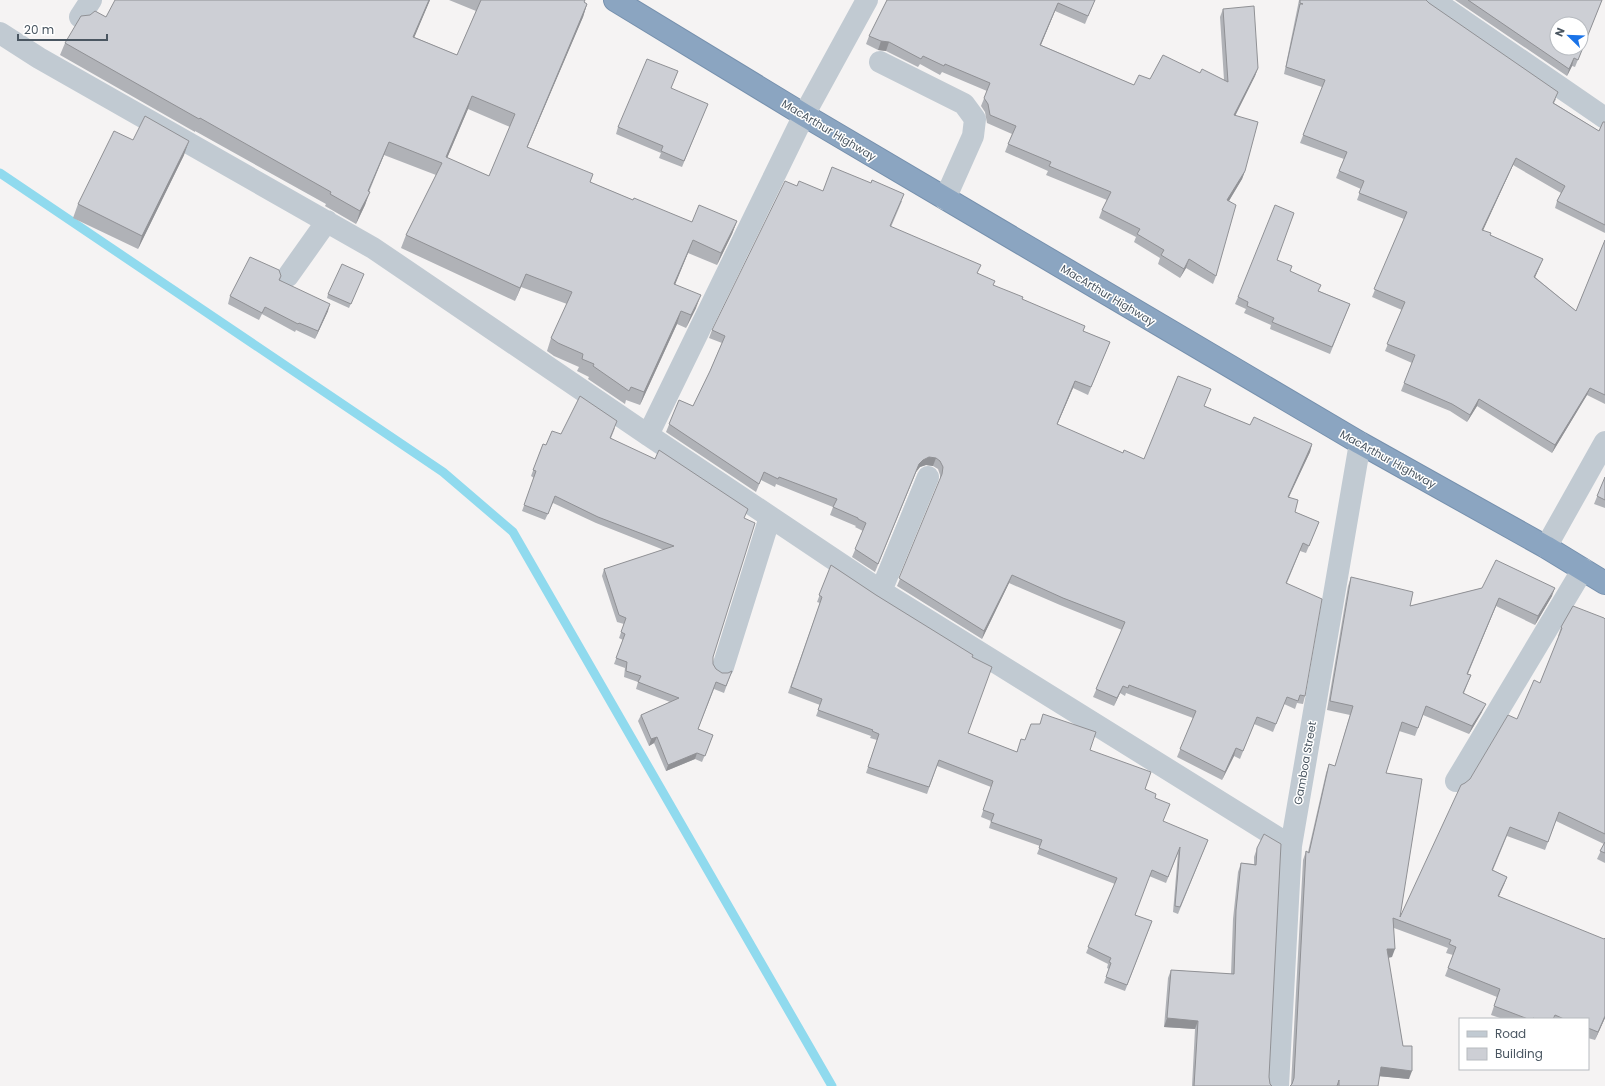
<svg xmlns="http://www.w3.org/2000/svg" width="1605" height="1086" font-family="Poppins,sans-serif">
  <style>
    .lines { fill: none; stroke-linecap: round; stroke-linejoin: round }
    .stream { stroke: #90daee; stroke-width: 9 }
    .highway-casing { stroke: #7690ad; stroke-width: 24 }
    .minor { stroke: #c1cad2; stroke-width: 22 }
    .highway { stroke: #8ba5c1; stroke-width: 22 }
    .wall { fill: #b0b2b7; fill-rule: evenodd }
    .shaded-wall { fill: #909195 }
    .building { fill: #cdcfd5; stroke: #909195; fill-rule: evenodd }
    .labels { text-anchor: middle; stroke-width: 3; stroke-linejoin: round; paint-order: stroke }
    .street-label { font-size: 11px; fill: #4a5661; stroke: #fff }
  </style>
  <rect width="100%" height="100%" fill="#f5f3f3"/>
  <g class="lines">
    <path class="stream" d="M 0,173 L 443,472 L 513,532 L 832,1086"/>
    <defs>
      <path id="highway" d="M 615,0 L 804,115 L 1360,443 L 1546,547 L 1605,583"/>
    </defs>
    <use href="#highway" class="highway-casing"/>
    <path class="minor" d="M 1433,0 L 1605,118
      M 80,17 L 91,0
      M 0,33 L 39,58 L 373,248 L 648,435 L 881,591 L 1291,846
      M 880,62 L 964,104 L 975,119 L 973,136 L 945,199
      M 288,276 L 327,221
      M 648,435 L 804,115 L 867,0
      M 1546,547 L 1605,442
      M 881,591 L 928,477
      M 723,667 L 770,517
      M 1456,781 L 1583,569
      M 1278,1086 L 1291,846 L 1360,443"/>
    <use href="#highway" class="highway"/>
  </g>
  <path class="wall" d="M 430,0 L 414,37 L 457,55 L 476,11 L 449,0 L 585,0 L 584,2 L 587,4 L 583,17 L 527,147 L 590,182 L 633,200 L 692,222 L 737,221 L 732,234 L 717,265 L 688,253 L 675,284 L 696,308 L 686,328 L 677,324 L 640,405 L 626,400 L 625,404 L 588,379 L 589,377 L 577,371 L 579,367 L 554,356 L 547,351 L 551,338 L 567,304 L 521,287 L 515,301 L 401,248 L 406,235 L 436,175 L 384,155 L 369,192 L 365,205 L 356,224 L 325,206 L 326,204 L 195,131 L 195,132 L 60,55 L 65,43 L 106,17 ZM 468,109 L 510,127 L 489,176 L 447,158 Z
    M 887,0 L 1095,0 L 1085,24 L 1055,11 L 1041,45 L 1134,85 L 1150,79 L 1200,73 L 1224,80 L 1220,17 L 1223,9 L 1258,68 L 1255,76 L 1235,116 L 1245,171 L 1242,179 L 1229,201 L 1216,276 L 1213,284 L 1186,268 L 1180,278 L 1158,264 L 1160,258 L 1134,242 L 1136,237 L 1099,218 L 1102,210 L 1107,200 L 1046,175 L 1048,171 L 1005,152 L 1012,134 L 987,123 L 985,112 L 981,106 L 987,91 L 942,72 L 940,75 L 920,64 L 918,67 L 886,51 L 878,50 L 866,44 L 869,36 Z
    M 1299,0 L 1426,0 L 1429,3 L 1556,99 L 1554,103 L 1599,131 L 1605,122 L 1605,233 L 1555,208 L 1557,201 L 1561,193 L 1513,165 L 1483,230 L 1490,235 L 1543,259 L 1535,277 L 1576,311 L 1605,240 L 1605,404 L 1587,395 L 1552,453 L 1477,406 L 1467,422 L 1450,411 L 1401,391 L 1412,363 L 1385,351 L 1402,310 L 1372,297 L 1404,219 L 1357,200 L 1361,189 L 1336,178 L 1344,159 L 1300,143 L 1322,87 L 1284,74 L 1297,10 Z
    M 1455,0 L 1602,0 L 1575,67 L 1572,66 L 1567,76 Z
    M 671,89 L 705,111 L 682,167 L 659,158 L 661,153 L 616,134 L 618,127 Z
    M 133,140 L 184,155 L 138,249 L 73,218 L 78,204 Z
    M 797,186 L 823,191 L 902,201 L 891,227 L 978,273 L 993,285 L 1083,331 L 1110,342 L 1088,395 L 1073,388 L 1057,425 L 1123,453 L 1144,459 L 1205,406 L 1250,425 L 1312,444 L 1310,452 L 1289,497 L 1295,512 L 1319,522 L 1306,553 L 1300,551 L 1287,583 L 1305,696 L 1303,704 L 1297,703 L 1295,709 L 1284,704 L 1273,732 L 1254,724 L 1240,759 L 1234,756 L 1222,780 L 1177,757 L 1193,718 L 1126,693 L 1125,696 L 1120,693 L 1114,706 L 1093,697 L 1122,630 L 1060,605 L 1009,583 L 982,639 L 897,586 L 940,481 L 940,475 L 938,469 L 933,466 L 926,465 L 920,467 L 916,472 L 875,572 L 852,557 L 863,531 L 855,527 L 856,526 L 830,515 L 833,507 L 776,484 L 775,487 L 761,480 L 756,492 L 666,432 L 679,400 L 693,406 L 710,371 L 722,343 L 709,338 L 712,330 Z
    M 1277,260 L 1290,272 L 1319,291 L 1350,304 L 1330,354 L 1270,329 L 1271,325 L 1244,313 L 1246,309 L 1235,304 L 1238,297 Z
    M 281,276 L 280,280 L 328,311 L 315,339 L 296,330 L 295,332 L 262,314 L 259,320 L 228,304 L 230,296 Z
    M 362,278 L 349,308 L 327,298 L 328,294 Z
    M 615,428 L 611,438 L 745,519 L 713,657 L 713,664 L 716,669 L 722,673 L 728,673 L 732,671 L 724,693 L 714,689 L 698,729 L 713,735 L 702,762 L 695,759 L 666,771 L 654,743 L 649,746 L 638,721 L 641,715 L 670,702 L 636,689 L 638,682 L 624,677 L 625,668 L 614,664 L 623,640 L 619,638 L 624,624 L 617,622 L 602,576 L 604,569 L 664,550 L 596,523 L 553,503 L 545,520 L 522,511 L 534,478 L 531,476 L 543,444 L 546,445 L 561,434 Z
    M 1605,477 L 1605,508 L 1594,504 Z
    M 831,565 L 876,595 L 972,657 L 968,733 L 1017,752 L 1025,740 L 1090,750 L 1145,789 L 1155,798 L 1163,822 L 1208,840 L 1178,914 L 1173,912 L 1178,853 L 1166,883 L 1149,876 L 1135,915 L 1152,921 L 1125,991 L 1104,983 L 1109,969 L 1107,968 L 1108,964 L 1086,953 L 1115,884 L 1037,854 L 1040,846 L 989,828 L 991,821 L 981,817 L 991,787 L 937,766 L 927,794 L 866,773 L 877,740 L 870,738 L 871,736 L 816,716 L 820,705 L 788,693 L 820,603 L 817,602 Z
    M 1351,577 L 1410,606 L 1482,588 L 1552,596 L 1535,625 L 1496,606 L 1468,674 L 1471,675 L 1464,693 L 1482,712 L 1469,734 L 1423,715 L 1415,736 L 1399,731 L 1386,773 L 1400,917 L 1465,783 L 1470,779 L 1517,719 L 1540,683 L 1559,636 L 1558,636 L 1561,627 L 1605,619 L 1605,863 L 1597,859 L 1604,844 L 1556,821 L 1545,850 L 1507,836 L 1493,870 L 1507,877 L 1499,896 L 1605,1018 L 1595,1040 L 1588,1038 L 1588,1019 L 1503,1019 L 1491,1015 L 1497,997 L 1445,976 L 1453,955 L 1446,953 L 1448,948 L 1394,928 L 1392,957 L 1388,958 L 1403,1046 L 1409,1079 L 1379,1076 L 1378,1086 L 1290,1086 L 1291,1085 L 1303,860 L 1306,851 L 1308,852 L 1326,773 L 1329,764 L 1335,766 L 1350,715 L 1327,710 L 1348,586 Z
    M 1257,848 L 1269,1077 L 1270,1084 L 1272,1086 L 1192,1086 L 1195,1029 L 1164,1027 L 1168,978 L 1171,970 L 1231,974 L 1233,919 L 1238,872 L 1241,863 L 1254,864 L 1254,857 Z"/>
  <path class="shaded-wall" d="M 429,0 L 430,0 L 409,50 L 413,37 Z
    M 1058,3 L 1055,11 L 1037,54 L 1040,45 Z
    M 587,4 L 583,17 L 522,160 L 527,147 Z
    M 881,41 L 889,42 L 886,51 L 878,50 Z
    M 1574,58 L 1572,66 L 1567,76 L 1569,69 Z
    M 1258,68 L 1255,76 L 1231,124 L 1234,115 Z
    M 472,96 L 468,109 L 442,170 L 446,157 Z
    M 189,141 L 184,155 L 138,249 L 142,236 Z
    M 389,142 L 384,155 L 363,204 L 368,191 Z
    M 1516,158 L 1513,165 L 1480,237 L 1482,230 Z
    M 1245,171 L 1242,179 L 1224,209 L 1227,200 Z
    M 370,192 L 365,205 L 356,224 L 360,211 Z
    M 737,221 L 732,234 L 717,265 L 721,253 Z
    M 693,240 L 688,253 L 670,297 L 674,284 Z
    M 1189,259 L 1186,268 L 1180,278 L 1184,269 Z
    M 1543,259 L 1540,266 L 1532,284 L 1534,277 Z
    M 526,274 L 521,287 L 515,301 L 520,288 Z
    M 701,295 L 696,308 L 686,328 L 691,315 Z
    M 330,304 L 328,311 L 315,339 L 318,331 Z
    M 681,311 L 677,324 L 640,405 L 644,392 Z
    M 1075,381 L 1073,388 L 1054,432 L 1057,424 Z
    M 1590,388 L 1587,395 L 1552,453 L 1555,445 Z
    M 1479,399 L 1477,406 L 1467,422 L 1470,415 Z
    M 1312,444 L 1310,452 L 1285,505 L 1288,497 Z
    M 929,457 L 936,458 L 933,466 L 926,465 L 920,467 L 916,472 L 875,572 L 919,464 L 923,460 Z
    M 1012,575 L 1009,583 L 982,639 L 984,631 Z
    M 1555,588 L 1552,596 L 1535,625 L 1538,616 Z
    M 1499,598 L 1496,606 L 1464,682 L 1467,674 Z
    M 1123,686 L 1120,693 L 1114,706 L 1117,698 Z
    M 1486,704 L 1482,712 L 1469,734 L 1472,726 Z
    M 657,737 L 654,743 L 649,746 L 651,739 Z
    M 1236,748 L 1234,756 L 1222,780 L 1225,772 Z
    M 697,753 L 695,759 L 666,771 L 668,765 Z
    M 1507,877 L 1504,885 L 1495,904 L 1498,896 Z
    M 1387,949 L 1395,949 L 1392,957 L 1384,958 Z
    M 1605,1016 L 1605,1018 L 1595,1040 L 1598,1032 Z
    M 1167,1018 L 1198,1021 L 1195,1029 L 1164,1027 Z
    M 1381,1067 L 1412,1071 L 1409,1079 L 1377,1076 Z"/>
  <path class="building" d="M 115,0 L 429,0 L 413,37 L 457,55 L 481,0 L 585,0 L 584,2 L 587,4 L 527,147 L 593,174 L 590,182 L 633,200 L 634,198 L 692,222 L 699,205 L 737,221 L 721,253 L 693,240 L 674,284 L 701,295 L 691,315 L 681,311 L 644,392 L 631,387 L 629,391 L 593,366 L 594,364 L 582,359 L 583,354 L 558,343 L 551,338 L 572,292 L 526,274 L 520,288 L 406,235 L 442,163 L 389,142 L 368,191 L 370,192 L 360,211 L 330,194 L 331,192 L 200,118 L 199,119 L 65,43 L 81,16 L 90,15 L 95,11 L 106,17 ZM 472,96 L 515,114 L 489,176 L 446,157 Z
    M 887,0 L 1095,0 L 1088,16 L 1058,3 L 1040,45 L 1134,85 L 1139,75 L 1150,79 L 1163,55 L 1200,73 L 1202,69 L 1228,82 L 1223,9 L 1254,6 L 1258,68 L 1234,115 L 1258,122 L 1245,171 L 1227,200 L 1236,205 L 1216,276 L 1189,259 L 1184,269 L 1161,255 L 1164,250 L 1137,234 L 1140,229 L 1102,210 L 1111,192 L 1049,166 L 1051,162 L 1008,144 L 1016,126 L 990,115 L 988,104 L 984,98 L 990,83 L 945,64 L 944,66 L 923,56 L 921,59 L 889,42 L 881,41 L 869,36 Z
    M 1300,0 L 1426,0 L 1429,3 L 1558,92 L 1553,103 L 1599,131 L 1603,122 L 1605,122 L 1605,225 L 1557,201 L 1565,186 L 1516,158 L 1482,230 L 1491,233 L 1490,235 L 1543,259 L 1534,277 L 1576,311 L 1605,240 L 1605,395 L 1590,388 L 1555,445 L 1479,399 L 1470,415 L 1452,404 L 1404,383 L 1415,355 L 1387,344 L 1405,302 L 1374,289 L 1407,212 L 1359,193 L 1364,181 L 1339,171 L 1347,152 L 1303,135 L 1325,80 L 1286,67 L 1300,4 L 1303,4 L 1300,3 Z
    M 1468,0 L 1602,0 L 1578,60 L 1574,58 L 1569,69 ZM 1557,24 L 1581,24 L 1581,48 L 1557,48 Z
    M 647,59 L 678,71 L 671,88 L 708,104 L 684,161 L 661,151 L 663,146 L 618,127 Z
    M 145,116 L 189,141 L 142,236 L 78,204 L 114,131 L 133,140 Z
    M 832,167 L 871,183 L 872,180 L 904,194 L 890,226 L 981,265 L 977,273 L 995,281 L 993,285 L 1023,297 L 1022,299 L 1085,326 L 1083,331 L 1110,342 L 1091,387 L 1075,381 L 1057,424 L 1123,453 L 1124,450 L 1144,459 L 1178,376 L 1211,389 L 1204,406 L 1250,425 L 1254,417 L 1312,444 L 1288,497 L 1298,500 L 1295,512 L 1319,522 L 1309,546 L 1303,543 L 1286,583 L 1322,599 L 1305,696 L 1300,695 L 1298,701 L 1287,697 L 1276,724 L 1257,717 L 1243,751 L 1236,748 L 1225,772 L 1180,749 L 1196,711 L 1129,685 L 1128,688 L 1123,686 L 1117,698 L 1096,689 L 1125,622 L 1063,598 L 1012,575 L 984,631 L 899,578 L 942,474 L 943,467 L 940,461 L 936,458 L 929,457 L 923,460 L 919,464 L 878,564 L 855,549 L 866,523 L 858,519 L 858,518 L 833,507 L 837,499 L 779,477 L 778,479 L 764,472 L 759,484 L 669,424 L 679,400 L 693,406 L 710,371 L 725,336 L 712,330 L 785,181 L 797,186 L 799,181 L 823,191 Z
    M 1275,205 L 1294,213 L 1277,260 L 1292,266 L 1290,271 L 1321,285 L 1318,291 L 1350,304 L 1332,347 L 1272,322 L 1274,318 L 1247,306 L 1248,302 L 1238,297 Z
    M 250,257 L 279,270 L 281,276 L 279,280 L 330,304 L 318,331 L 299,323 L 298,324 L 265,307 L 262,313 L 230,296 Z
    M 342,264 L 364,274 L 351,304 L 328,294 Z
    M 580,396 L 617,421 L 610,438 L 655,459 L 659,450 L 748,509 L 744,518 L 755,523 L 713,657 L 713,664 L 716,669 L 722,673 L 728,673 L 732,671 L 726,686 L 716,682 L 698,729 L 713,735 L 705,756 L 697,753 L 668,765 L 657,737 L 651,739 L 641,715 L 679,698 L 638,682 L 641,676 L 626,671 L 627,662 L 616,658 L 625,634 L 621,632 L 626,618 L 619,615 L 604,569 L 674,546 L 598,517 L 555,496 L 548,514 L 524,505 L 536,471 L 533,470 L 543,444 L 546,445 L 552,431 L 561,434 Z
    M 1605,477 L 1605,500 L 1597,496 Z
    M 1496,560 L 1555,588 L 1538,616 L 1499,598 L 1467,674 L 1471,675 L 1463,693 L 1486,704 L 1472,726 L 1426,706 L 1418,728 L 1402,722 L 1386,773 L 1422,779 L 1400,917 L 1461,785 L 1465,783 L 1470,779 L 1508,715 L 1517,719 L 1534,680 L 1540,683 L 1562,628 L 1561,627 L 1573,606 L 1604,618 L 1605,619 L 1605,834 L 1559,812 L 1548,842 L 1510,827 L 1492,870 L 1507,877 L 1498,896 L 1604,939 L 1605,938 L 1605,1016 L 1598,1032 L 1588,1028 L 1588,1019 L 1564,1019 L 1555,1015 L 1553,1019 L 1535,1019 L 1533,1018 L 1533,1019 L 1528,1019 L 1494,1006 L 1500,989 L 1448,968 L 1456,947 L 1449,944 L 1451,940 L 1393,918 L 1395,949 L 1387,949 L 1403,1046 L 1412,1046 L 1412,1071 L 1381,1067 L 1378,1086 L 1339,1086 L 1339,1080 L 1337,1086 L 1290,1086 L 1292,1084 L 1294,1078 L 1306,851 L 1309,853 L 1329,764 L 1335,766 L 1353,706 L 1330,701 L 1351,577 L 1413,592 L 1410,606 L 1482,588 Z
    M 831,565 L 876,595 L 973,655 L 972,657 L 992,667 L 968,733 L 1017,752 L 1021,739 L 1025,740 L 1031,724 L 1040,724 L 1043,714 L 1096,732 L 1090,750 L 1151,772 L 1145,789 L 1156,794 L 1155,798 L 1170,804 L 1163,821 L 1208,840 L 1180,907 L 1175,906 L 1180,847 L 1168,877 L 1152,870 L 1135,915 L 1152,921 L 1127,985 L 1106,977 L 1111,963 L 1109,962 L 1111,958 L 1088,947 L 1117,878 L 1039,848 L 1042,840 L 991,822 L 994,814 L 983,810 L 993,781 L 939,760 L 929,787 L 868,767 L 879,734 L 872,731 L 873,730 L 818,710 L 822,699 L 791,687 L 822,597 L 819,595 Z
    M 1264,834 L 1281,844 L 1269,1077 L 1270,1084 L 1272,1086 L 1194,1086 L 1198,1021 L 1167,1018 L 1171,970 L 1234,974 L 1236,910 L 1241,863 L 1256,865 L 1257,848 Z
    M 1605,842 L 1605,853 L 1600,851 Z"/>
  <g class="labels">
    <g class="street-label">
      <text transform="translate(829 130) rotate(31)" y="4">MacArthur Highway</text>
      <text transform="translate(1108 295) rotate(31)" y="4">MacArthur Highway</text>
      <text transform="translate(1388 459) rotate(29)" y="4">MacArthur Highway</text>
      <text transform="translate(1305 763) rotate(-80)" y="4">Gamboa Street</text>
    </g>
  </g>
  <rect x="1459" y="1018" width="130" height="52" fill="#ffffff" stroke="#b7bbc0"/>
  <rect x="1467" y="1031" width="20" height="6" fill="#c1cad2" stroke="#b7bbc0"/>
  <text x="1495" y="1038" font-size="12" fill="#4a5661">Road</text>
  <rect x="1467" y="1048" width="20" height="12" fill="#cdcfd5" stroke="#b7bbc0"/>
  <text x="1495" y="1058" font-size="12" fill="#4a5661">Building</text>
  <g transform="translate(1569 36) rotate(293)"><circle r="19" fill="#ffffff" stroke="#b7bbc0"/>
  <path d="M0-3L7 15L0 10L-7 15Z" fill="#1a73e8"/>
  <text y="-6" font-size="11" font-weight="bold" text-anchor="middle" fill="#4a5661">N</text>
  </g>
  <path d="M18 34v6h89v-6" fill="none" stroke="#4a5661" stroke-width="2"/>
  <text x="24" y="34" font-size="12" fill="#4a5661" stroke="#ffffff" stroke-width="3" paint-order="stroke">20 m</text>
</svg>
